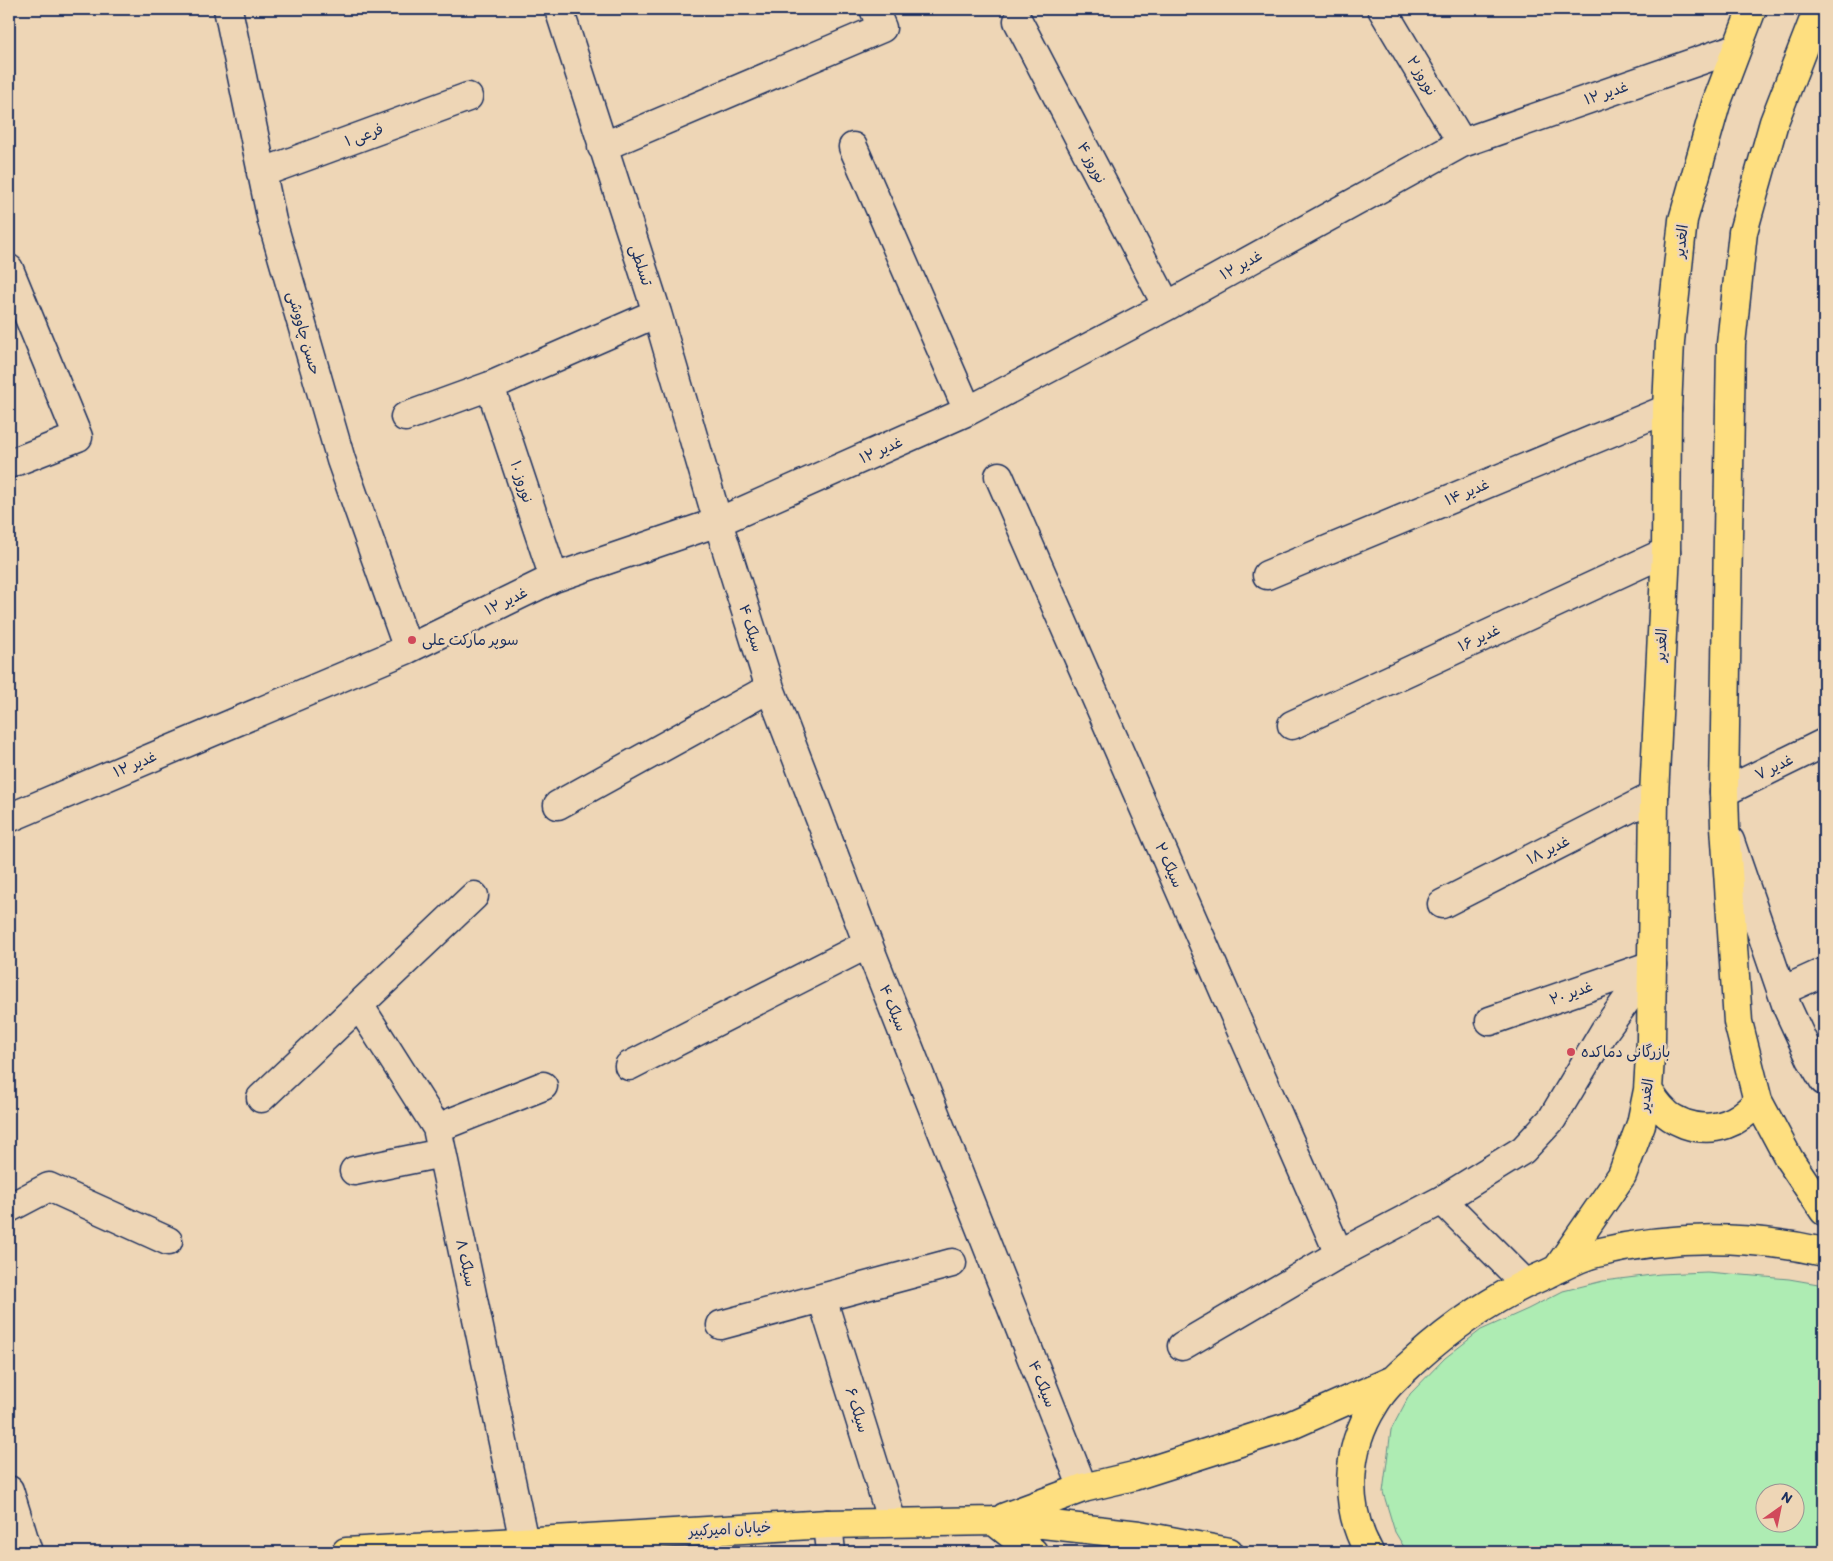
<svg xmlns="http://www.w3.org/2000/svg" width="1833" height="1561" font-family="Itim,'Playpen Sans Arabic',sans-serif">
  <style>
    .green { fill: #aeecb3; stroke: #648e88; fill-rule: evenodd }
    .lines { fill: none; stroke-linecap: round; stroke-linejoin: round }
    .minor-casing { stroke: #1b2f5e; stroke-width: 31 }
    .major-casing { stroke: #1b2f5e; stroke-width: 31 }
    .minor { stroke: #eed6b6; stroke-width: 28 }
    .major { stroke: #fedf80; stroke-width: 28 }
    .poi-dot { fill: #d1495b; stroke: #eed6b6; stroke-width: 2 }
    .labels { text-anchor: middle; stroke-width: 5; stroke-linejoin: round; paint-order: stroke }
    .street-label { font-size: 15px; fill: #1b2f5e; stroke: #eed6b6 }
    .poi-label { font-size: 15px; fill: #1b2f5e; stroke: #eed6b6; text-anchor: start }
  </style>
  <rect width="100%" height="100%" fill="#eed6b6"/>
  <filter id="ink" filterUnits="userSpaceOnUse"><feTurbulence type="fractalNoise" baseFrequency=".02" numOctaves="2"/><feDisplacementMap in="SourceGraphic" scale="10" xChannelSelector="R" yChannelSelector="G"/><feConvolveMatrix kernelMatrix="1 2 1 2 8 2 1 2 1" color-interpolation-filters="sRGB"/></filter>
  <g filter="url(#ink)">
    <path class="green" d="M 1707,1272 L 1789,1279 L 1824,1285 L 1824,1552 L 1407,1552 L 1395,1532 L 1383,1492 L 1391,1430 L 1410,1394 L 1445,1358 L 1481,1330 L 1528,1309 L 1563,1291 L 1603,1281 L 1660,1274 ZM 1766,1494 L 1796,1494 L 1796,1524 L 1766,1524 Z"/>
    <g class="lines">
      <defs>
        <path id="minor" d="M 228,9 L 272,221 L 341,460 L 408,649
          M 559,9 L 657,313 L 718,522 L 770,688 L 868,944 L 1083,1488
          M 1382,9 L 1462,143
          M 1018,21 L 1167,306
          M 602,147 L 882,28 L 874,9
          M 853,147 L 968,411
          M 261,173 L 468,97
          M 9,269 L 78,437 L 9,464
          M 490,386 L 554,578
          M 405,417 L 490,386 L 657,313
          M 999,476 L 1339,1254
          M 1267,575 L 1667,409
          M 1292,725 L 1666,552
          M 1724,792 L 1824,743
          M 558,805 L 770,688
          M 9,818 L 408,649 L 554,578 L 718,522 L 968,411 L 1167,306 L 1462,143 L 1736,48
          M 1730,841 L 1787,1007 L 1811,1059 L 1824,1081
          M 1442,904 L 1654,796
          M 1782,991 L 1824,972
          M 359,1005 L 437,1128 L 524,1542
          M 1490,1021 L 1652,965
          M 629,1066 L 868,944
          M 261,1098 L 474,896
          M 437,1128 L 543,1086
          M 354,1171 L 442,1153
          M 1442,1200 L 1525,1283
          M 9,1208 L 49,1187 L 168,1241
          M 822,1298 L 892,1522
          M 721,1325 L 952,1263
          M 1182,1346 L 1339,1254 L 1442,1200 L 1523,1150 L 1552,1119 L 1605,1030 L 1652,965
          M 9,1490 L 28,1552
          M 828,1524 L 831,1552"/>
        <path id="major" d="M 1818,9 L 1774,122 L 1743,232 L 1731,344 L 1724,792 L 1725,826 L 1738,1022 L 1758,1101 L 1789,1159 L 1824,1211
          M 1648,1090 C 1653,1098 1658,1106 1665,1112 C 1670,1118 1678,1121 1685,1124 C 1714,1134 1739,1123 1758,1101
          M 1557,1269 L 1622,1175 L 1641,1124 L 1648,1090 L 1651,1040 L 1654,796 L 1666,552 L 1667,409 L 1670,341 L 1683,220 L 1716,104 L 1752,9
          M 1005,1517 L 1083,1488 L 1134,1476 L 1287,1427 L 1391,1381
          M 994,1521 L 1033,1552
          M 346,1552 L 828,1524 L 994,1521 L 1043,1524 L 1139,1535 L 1229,1552
          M 1369,1552 C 1343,1506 1346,1449 1374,1405 C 1384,1387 1400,1374 1415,1360 C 1455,1324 1497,1295 1547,1274 C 1562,1267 1579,1257 1596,1253 C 1671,1235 1749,1235 1824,1252"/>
      </defs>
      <use href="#minor" class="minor-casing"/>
      <use href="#major" class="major-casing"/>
      <use href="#minor" class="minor"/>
      <use href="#major" class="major"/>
    </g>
  </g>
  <g class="poi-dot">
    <circle cx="412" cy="640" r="5"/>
    <circle cx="1571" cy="1052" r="5"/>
  </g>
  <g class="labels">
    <g class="street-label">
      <text transform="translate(1422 76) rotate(59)" y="5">نوروز ۲</text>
      <text transform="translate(1606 93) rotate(-19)" y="5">غدیر ۱۲</text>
      <text transform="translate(364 135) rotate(-20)" y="5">فرعی ۱</text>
      <text transform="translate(1092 163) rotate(62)" y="5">نوروز ۴</text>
      <text transform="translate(1681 241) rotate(-83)" y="5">الغدیر</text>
      <text transform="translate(641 265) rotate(72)" y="5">تسلطی</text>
      <text transform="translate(1241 265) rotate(-29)" y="5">غدیر ۱۲</text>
      <text transform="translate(304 333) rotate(74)" y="5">حسن چاووشی</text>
      <text transform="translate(881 450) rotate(-24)" y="5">غدیر ۱۲</text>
      <text transform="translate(522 482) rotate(72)" y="5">نوروز ۱۰</text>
      <text transform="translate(1467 492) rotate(-23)" y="5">غدیر ۱۴</text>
      <text transform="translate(506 601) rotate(-26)" y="5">غدیر ۱۲</text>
      <text transform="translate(751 628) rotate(73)" y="5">سیلک ۴</text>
      <text transform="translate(1479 638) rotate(-25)" y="5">غدیر ۱۶</text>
      <text transform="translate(1661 645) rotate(-87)" y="5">الغدیر</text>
      <text transform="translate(135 764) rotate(-23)" y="5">غدیر ۱۲</text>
      <text transform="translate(1774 767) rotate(-26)" y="5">غدیر ۷</text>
      <text transform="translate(1548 850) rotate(-27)" y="5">غدیر ۱۸</text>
      <text transform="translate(1169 865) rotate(66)" y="5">سیلک ۲</text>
      <text transform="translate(1571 993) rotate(-19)" y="5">غدیر ۲۰</text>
      <text transform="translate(893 1008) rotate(68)" y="5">سیلک ۴</text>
      <text transform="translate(1646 1095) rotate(-81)" y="5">الغدیر</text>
      <text transform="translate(466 1263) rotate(78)" y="5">سیلک ۸</text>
      <text transform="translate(1042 1384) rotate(68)" y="5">سیلک ۴</text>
      <text transform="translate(857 1410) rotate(73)" y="5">سیلک ۶</text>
      <text transform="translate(730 1529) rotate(-3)" y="5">خیابان امیرکبیر</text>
    </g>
    <g class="poi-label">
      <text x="422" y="645">سوپر مارکت علی</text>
      <text x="1581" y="1057">بازرگانی دماکده</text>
    </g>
  </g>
  <rect width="1833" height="1561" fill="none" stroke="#eed6b6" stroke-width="30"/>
  <rect x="15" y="15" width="1803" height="1531" fill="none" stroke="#1b2f5e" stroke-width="2" filter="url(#ink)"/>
  <g transform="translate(1780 1508) rotate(33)"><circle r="24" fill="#eed6b6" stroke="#9a9393"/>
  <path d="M0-4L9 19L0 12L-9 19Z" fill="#d1495b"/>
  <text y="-8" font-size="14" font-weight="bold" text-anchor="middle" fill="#1b2f5e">N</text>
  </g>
</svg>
